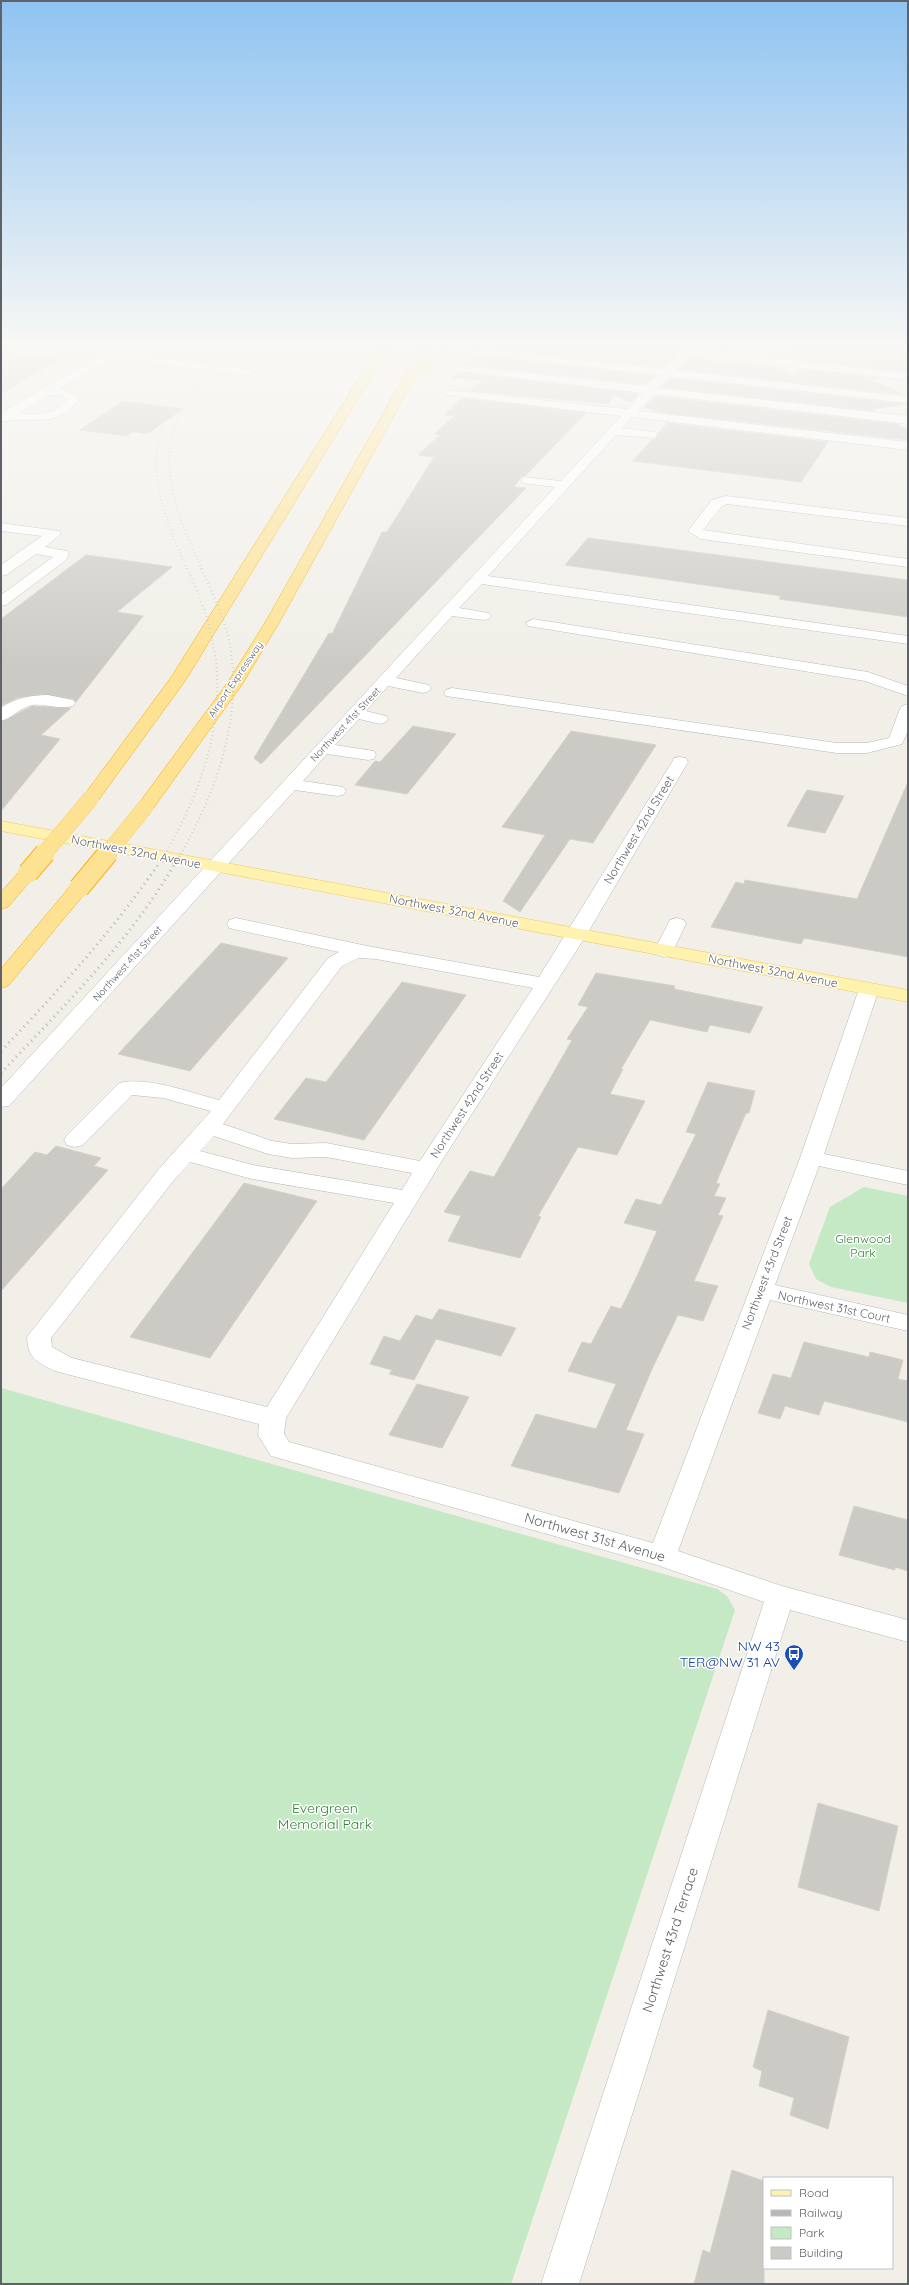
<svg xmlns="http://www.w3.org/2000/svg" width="909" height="2285" font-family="Quicksand,sans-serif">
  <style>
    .green { fill: #c5e8c5 }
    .building { fill: #cccac5; stroke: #d6d1c6 }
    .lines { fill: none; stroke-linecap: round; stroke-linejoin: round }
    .minor-casing { stroke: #b5b8bc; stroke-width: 1 }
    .major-casing { stroke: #f2c960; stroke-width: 1 }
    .highway-casing { stroke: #f9ab00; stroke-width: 1 }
    .minor { fill: #fff; fill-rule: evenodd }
    .major { fill: #fff2af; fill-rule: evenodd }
    .highway { fill: #fde293; fill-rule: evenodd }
    .rail-far2 { stroke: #b6b7b8; stroke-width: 1.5; stroke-dasharray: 0.5 3; stroke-linecap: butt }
    .rail-far1 { stroke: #b6b7b8; stroke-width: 2; stroke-dasharray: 0.5 3.5; stroke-linecap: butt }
    .rail { stroke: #b6b7b8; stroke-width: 3; stroke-dasharray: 1 4.5; stroke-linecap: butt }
    .highway-bridge-far1-casing { stroke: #f9ab00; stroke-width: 16; stroke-linecap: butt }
    .highway-bridge-casing { stroke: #f9ab00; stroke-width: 22; stroke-linecap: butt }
    .highway-bridge-far1 { stroke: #fde293; stroke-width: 16 }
    .highway-bridge { stroke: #fde293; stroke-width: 20 }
    .labels { text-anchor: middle; stroke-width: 3; stroke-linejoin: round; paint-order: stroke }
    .far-street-label { font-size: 10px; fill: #5f6368; stroke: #fff }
    .street-label { font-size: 12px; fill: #5f6368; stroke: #fff }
    .park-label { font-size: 12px; fill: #348238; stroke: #fff }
    .near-street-label { font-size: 14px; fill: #5f6368; stroke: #fff }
    .near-transit-label { font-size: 14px; fill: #164399; stroke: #fff; text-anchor: end }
    .near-park-label { font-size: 14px; fill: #348238; stroke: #fff }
  </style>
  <rect width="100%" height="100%" fill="#f1efe8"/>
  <path class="green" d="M 864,1187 L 908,1196 L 908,1303 L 831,1287 L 816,1279 L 809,1264 L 830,1207 Z
    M 1,1388 L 717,1589 L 727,1596 L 735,1610 L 511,2284 L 1,2284 Z"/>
  <path class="building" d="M 472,347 L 682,347 L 663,367 L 484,348 L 478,351 L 484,356 L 655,376 L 647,384 L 464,365 L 472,357 L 477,356 Z
    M 798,347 L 908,347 L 908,372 L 797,359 Z
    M 1,351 L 21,354 L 62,358 L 1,394 Z
    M 689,358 L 774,367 L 796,376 L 797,369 L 880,378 L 872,380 L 905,395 L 678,369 Z
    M 458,371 L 461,372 L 639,394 L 631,402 L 613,395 L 608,404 L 470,391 L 483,380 L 451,378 Z
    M 670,378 L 906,404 L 872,409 L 874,411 L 662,387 Z
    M 655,396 L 897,424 L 908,430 L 908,440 L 657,412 L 644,407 Z
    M 462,398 L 586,413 L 525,476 L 522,476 L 514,487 L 526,488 L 261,764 L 254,758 L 329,633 L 332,634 L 382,532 L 387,532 L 434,457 L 418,455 L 440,435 L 434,434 L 455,416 L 444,415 Z
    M 123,401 L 183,409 L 147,434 L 133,432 L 127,436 L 80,430 Z
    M 667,423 L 828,442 L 801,482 L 633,461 L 653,439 L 656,439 L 658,434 Z
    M 588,538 L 908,580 L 908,617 L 779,599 L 781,596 L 565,565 Z
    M 86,555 L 172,567 L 117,612 L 143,616 L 76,702 L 73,699 L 42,694 L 17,698 L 1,706 L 1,619 Z
    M 32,706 L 71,708 L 41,735 L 60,739 L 1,811 L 1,722 Z
    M 413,726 L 456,734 L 407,794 L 355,785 L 375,761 L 380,762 Z
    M 571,731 L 656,745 L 593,843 L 570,839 L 520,912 L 503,901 L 545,835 L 502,827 Z
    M 908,782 L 908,957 L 804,938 L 801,944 L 711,927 L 736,882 L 744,884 L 745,880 L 857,899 Z
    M 807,790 L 844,796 L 825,833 L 787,826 Z
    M 221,943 L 288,958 L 190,1071 L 118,1054 Z
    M 596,973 L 675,986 L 674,989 L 763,1007 L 750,1033 L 710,1025 L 707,1032 L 650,1020 L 621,1069 L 623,1069 L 610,1094 L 645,1101 L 617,1155 L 578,1147 L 538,1216 L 541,1217 L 520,1258 L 448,1241 L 461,1216 L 444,1212 L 470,1171 L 494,1177 L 572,1040 L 567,1039 L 588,1007 L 578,1005 Z
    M 402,982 L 466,995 L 364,1140 L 274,1119 L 306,1078 L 326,1082 Z
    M 708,1082 L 755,1091 L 749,1113 L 746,1113 L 716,1183 L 720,1184 L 714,1196 L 726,1198 L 718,1215 L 723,1216 L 694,1281 L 718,1286 L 703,1321 L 678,1315 L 652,1369 L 626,1430 L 644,1434 L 619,1493 L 511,1466 L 536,1414 L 596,1429 L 616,1384 L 568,1371 L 582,1342 L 591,1344 L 611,1306 L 621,1309 L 638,1274 L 657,1231 L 624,1223 L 636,1199 L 661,1205 L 696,1134 L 686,1132 Z
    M 56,1146 L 101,1158 L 94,1166 L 108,1170 L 1,1291 L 1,1189 L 35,1152 L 47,1155 Z
    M 244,1183 L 317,1201 L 210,1358 L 130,1337 Z
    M 439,1309 L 516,1328 L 501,1356 L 436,1339 L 414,1380 L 389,1374 L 392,1370 L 370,1364 L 384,1336 L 400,1341 L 416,1315 L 432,1320 Z
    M 804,1342 L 869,1357 L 870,1352 L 903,1360 L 898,1379 L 908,1381 L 908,1422 L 824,1401 L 819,1415 L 785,1406 L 780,1419 L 758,1413 L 773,1374 L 791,1378 Z
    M 417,1384 L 469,1397 L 442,1448 L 389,1435 Z
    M 854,1506 L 908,1520 L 908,1571 L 895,1567 L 895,1570 L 839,1555 Z
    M 818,1803 L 898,1826 L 879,1911 L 798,1887 Z
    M 768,2010 L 849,2037 L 828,2129 L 790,2115 L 794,2098 L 759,2086 L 762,2071 L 753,2067 Z
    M 732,2170 L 764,2181 L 764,2284 L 694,2284 L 703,2250 L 710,2253 Z"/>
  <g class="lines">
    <defs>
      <path id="minor" d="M 38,347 L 73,347 L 107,351 L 112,350 L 117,353 L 249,369 L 255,372 L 249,375 L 111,359 L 60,388 L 80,398 C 56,432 32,414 1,422 L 1,413 L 97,357 L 43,350 ZM 49,395 L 59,395 L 67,399 C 56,415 36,415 18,413 Z
        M 684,347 L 908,374 L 908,380 L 688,356 L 675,370 L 908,397 L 908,403 L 669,376 L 659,388 L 908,416 L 908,424 L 654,394 L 638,411 L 908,442 L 908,450 L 632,417 L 622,428 L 655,432 L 657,435 L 655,438 L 616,435 L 488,576 L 908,636 L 908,644 L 482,584 L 459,608 L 489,613 L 491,616 L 489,619 L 484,620 L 452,616 L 396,678 L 429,685 L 431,688 L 429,691 L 423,693 L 388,686 L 366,711 L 386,716 L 388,719 L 386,722 L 380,724 L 359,719 L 335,745 L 374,751 L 376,755 L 374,759 L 368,760 L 327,754 L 303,781 L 343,787 L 346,791 L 343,795 L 337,796 L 295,790 L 9,1106 L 1,1107 L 1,1088 L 555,487 L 523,483 L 522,480 L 523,477 L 561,481 L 621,416 L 448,395 L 444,394 L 442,392 L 444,390 L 627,409 L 642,393 L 461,371 L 455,368 L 457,366 L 648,386 L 658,375 L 484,355 L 479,352 L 484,349 L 664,369 Z
        M 726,496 L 908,518 L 908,526 L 727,504 L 722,506 L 703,530 L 908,559 L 908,567 L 701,539 L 688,531 L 712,500 Z
        M 1,523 L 59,531 L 61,534 L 45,547 L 67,551 L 69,554 L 66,560 L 6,605 L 1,606 L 1,595 L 53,557 L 36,554 L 6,575 L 1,576 L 1,565 L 42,536 L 1,531 Z
        M 533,619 L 868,672 L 908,686 L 908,696 L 865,681 L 528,626 L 526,623 Z
        M 452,688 L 837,743 L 867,743 L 889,738 L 900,709 L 902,706 L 908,704 L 908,731 L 902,744 L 867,753 L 837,753 L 446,696 L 444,693 L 446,690 Z
        M 48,695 L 73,700 L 75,703 L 73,706 C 59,710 45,703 32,705 C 20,708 12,718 1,721 L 1,708 C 15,698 31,695 48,695 Z
        M 680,757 L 686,758 L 688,762 L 587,934 L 443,1159 L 286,1418 L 284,1434 L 289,1442 L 653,1543 L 800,1158 L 859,989 L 862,985 L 869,983 L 876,985 L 879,989 L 824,1154 L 908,1171 L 908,1185 L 819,1166 L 775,1285 L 908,1315 L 908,1331 L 770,1300 L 678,1551 L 782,1586 L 908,1620 L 908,1642 L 790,1610 L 579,2284 L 541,2284 L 764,1602 L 657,1565 L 271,1456 L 258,1435 L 259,1424 L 55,1371 C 37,1362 28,1359 27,1337 L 158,1170 L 211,1111 L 163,1098 L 132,1095 L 83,1145 L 75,1147 L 67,1145 L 64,1140 L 67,1135 L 119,1083 C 148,1076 191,1093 219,1100 L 328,958 L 339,952 L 229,928 L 227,924 L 229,920 L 236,918 L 367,946 L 539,977 L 672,762 L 674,758 ZM 359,958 L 376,959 L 533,988 L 420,1161 L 326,1143 L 292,1144 L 272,1141 L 223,1124 L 342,966 ZM 214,1136 L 268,1154 L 292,1158 L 326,1157 L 412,1173 L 402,1190 L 253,1165 L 200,1151 ZM 190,1162 L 252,1179 L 394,1203 L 267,1407 L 72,1358 L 52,1347 L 51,1338 L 174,1180 Z
        M 677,918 L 684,920 L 686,924 L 671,955 L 664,957 L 657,955 L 654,951 L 668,924 L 670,920 Z"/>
      <path id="major" d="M 1,821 L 908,990 L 908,1002 L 1,831 Z"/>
      <path id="highway" d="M 379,347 L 390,347 L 185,681 L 97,802 L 85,802 L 82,798 L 85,794 L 170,679 Z
        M 421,347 L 432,347 L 280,621 L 243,683 L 152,810 L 140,810 L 137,806 L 228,682 L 266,621 Z
        M 439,347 L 450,347 L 428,377 L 420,377 L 418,375 Z
        M 28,868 L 34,869 L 37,873 L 8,907 L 1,909 L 1,892 L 22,869 Z
        M 79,882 L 86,884 L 88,888 L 86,892 L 8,986 L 1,988 L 1,969 L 72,884 Z"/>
    </defs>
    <use href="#minor" class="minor-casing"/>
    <use href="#major" class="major-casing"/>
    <use href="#highway" class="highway-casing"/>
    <use href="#minor" class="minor"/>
    <use href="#major" class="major"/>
    <use href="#highway" class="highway"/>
    <path class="rail-far2" d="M 187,569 C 142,468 142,431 218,347
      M 202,569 C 156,471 153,430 228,347"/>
    <path class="rail-far1" d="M 165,854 C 202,791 228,716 213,643 C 208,617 198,592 187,568
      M 181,854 C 218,788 245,712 228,636 C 222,613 211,590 201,568"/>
    <path class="rail" d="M 1,1051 C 61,988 118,925 166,853
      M 1,1073 C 66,1004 135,936 181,853"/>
    <defs>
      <path id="highway-bridge-far1" d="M 44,854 L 91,798
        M 107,854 L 146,806"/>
      <path id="highway-bridge" d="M 28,873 L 45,853
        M 79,888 L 108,853"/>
    </defs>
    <use href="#highway-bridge-far1" class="highway-bridge-far1-casing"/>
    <use href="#highway-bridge" class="highway-bridge-casing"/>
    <use href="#highway-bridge-far1" class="highway-bridge-far1"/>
    <use href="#highway-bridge" class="highway-bridge"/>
  </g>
  <linearGradient id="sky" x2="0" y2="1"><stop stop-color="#8fc3f1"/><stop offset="0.52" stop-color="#f9f8f5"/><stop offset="1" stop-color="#f9f8f5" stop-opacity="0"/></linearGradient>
  <rect width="909" height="667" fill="url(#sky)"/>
  <defs>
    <symbol id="bus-pin" viewBox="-11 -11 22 30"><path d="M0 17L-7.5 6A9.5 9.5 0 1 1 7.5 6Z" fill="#1a4fb4" stroke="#fff"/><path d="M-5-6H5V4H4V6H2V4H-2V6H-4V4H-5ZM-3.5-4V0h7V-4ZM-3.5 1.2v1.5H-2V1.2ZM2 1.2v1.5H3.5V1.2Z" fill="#fff"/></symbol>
  </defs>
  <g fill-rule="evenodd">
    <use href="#bus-pin" x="783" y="1643" width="22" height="30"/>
  </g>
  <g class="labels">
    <g class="far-street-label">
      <text transform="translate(235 679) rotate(-56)" y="4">Airport Expressway</text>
      <text transform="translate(345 724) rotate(-47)" y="4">Northwest 41st Street</text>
      <text transform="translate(127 963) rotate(-48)" y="4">Northwest 41st Street</text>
    </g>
    <g class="street-label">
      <text transform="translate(639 830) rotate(-59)" y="4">Northwest 42nd Street</text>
      <text transform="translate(136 852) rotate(11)" y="4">Northwest 32nd Avenue</text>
      <text transform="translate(454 911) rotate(11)" y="4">Northwest 32nd Avenue</text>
      <text transform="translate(773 971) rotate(11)" y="4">Northwest 32nd Avenue</text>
      <text transform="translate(467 1105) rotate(-57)" y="4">Northwest 42nd Street</text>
      <text transform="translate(767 1273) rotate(-69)" y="4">Northwest 43rd Street</text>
      <text transform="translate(834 1307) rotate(12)" y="4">Northwest 31st Court</text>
    </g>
    <g class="park-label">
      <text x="863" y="1243">Glenwood<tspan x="863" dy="14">Park</tspan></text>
    </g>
    <g class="near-street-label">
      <text transform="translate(595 1537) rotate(16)" y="5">Northwest 31st Avenue</text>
      <text transform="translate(670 1940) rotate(-72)" y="5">Northwest 43rd Terrace</text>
    </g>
    <g class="near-transit-label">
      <text x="780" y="1651">NW 43<tspan x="780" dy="16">TER@NW 31 AV</tspan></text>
    </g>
    <g class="near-park-label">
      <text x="325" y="1813">Evergreen<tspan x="325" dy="16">Memorial Park</tspan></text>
    </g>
  </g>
  <rect width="909" height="2285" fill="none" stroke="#5f6368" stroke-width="4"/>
  <rect x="763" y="2177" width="130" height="92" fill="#ffffff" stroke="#bfc1c3"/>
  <rect x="771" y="2190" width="20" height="6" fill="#fff2af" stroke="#bfc1c3"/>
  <text x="799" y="2197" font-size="12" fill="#5f6368">Road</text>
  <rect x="771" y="2210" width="20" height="6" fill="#b6b7b8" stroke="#bfc1c3"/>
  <text x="799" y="2217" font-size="12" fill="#5f6368">Railway</text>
  <rect x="771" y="2227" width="20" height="12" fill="#c5e8c5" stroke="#bfc1c3"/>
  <text x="799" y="2237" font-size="12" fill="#5f6368">Park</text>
  <rect x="771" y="2247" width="20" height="12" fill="#cccac5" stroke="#bfc1c3"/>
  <text x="799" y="2257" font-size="12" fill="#5f6368">Building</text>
</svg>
